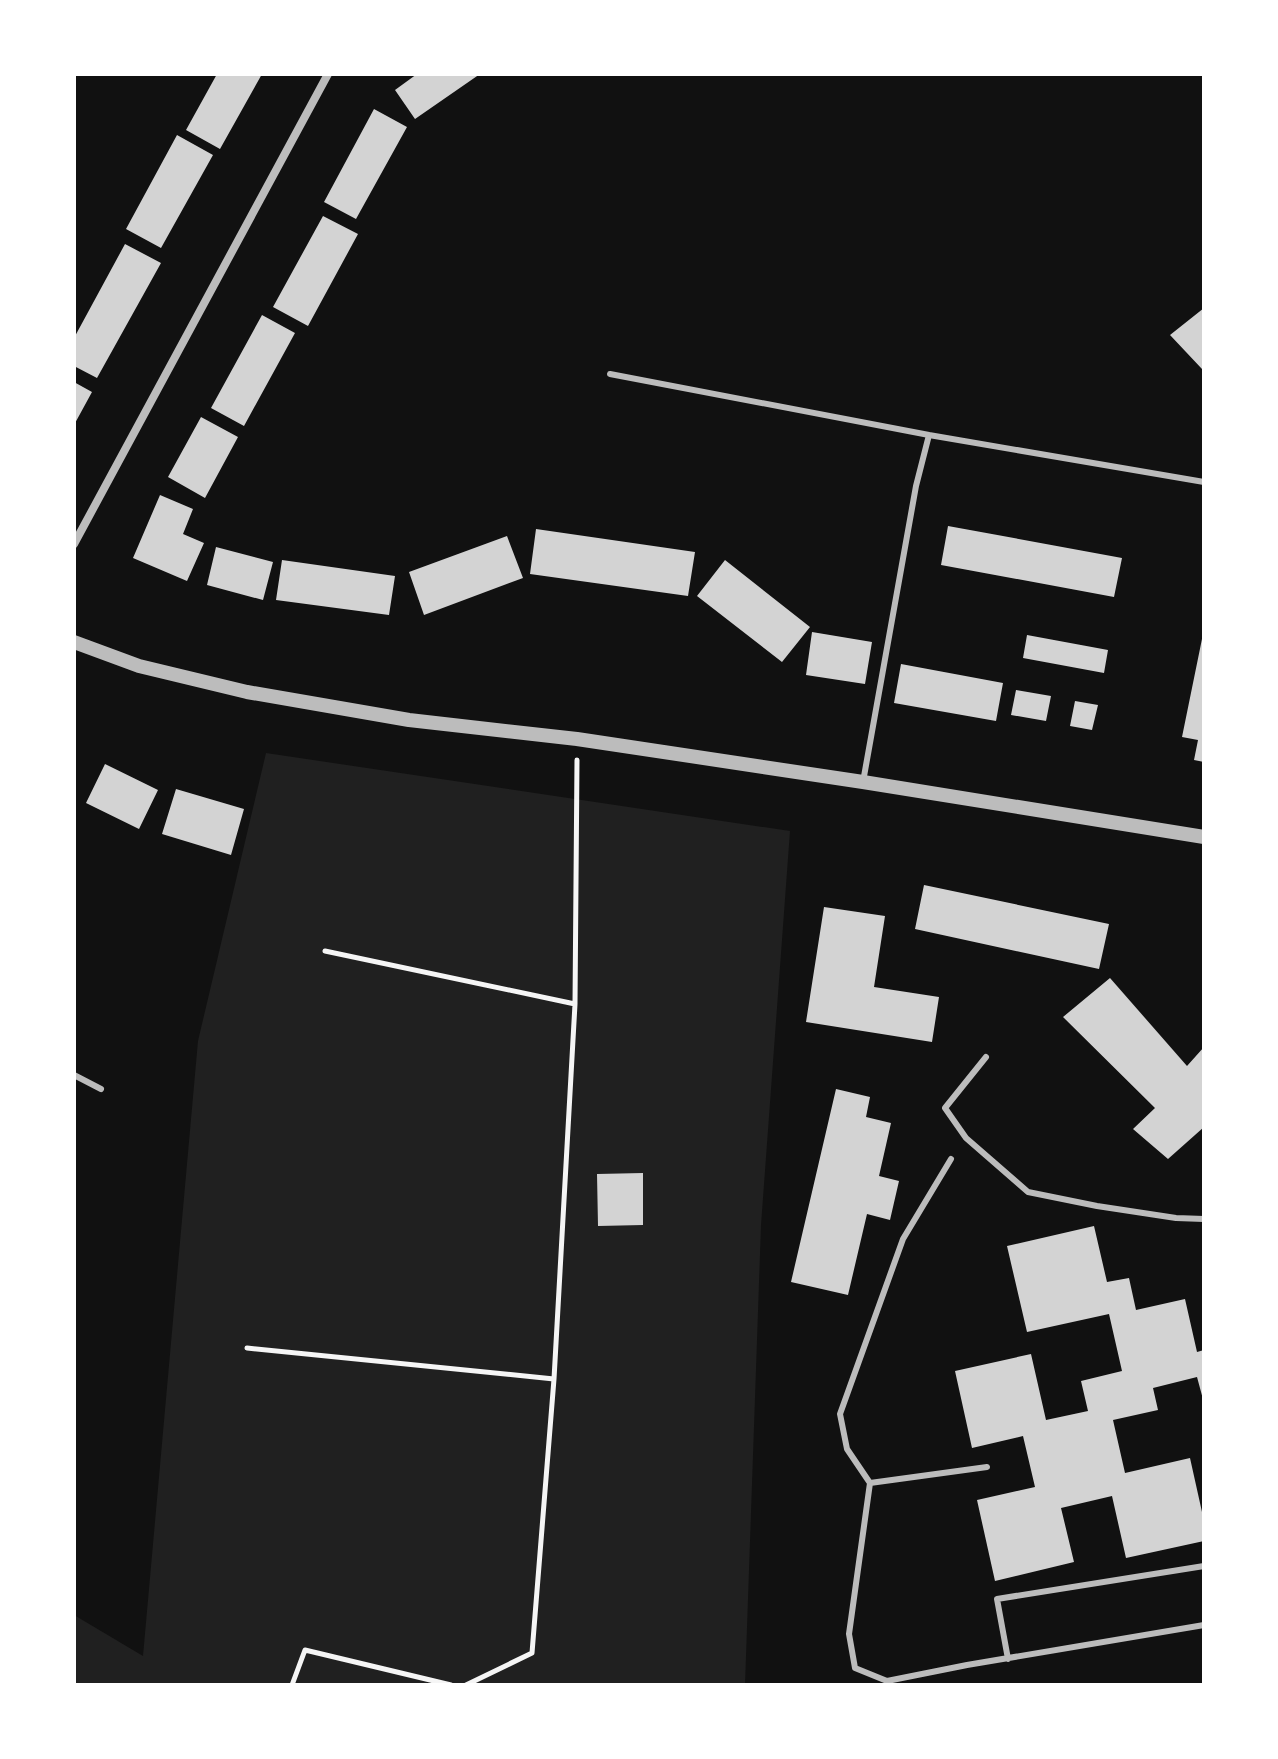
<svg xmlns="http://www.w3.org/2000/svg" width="1278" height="1759" font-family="Figtree,sans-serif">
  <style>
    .green { fill: #202020 }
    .building { fill: #d3d3d3 }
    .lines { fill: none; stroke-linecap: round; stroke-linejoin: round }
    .path { stroke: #f5f5f5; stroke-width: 5 }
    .service { stroke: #bcbcbc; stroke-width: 6 }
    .minor { stroke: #bcbcbc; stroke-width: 8 }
    .tertiary { stroke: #bcbcbc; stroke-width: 14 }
  </style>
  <rect width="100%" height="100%" fill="#111"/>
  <path class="green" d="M 266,753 L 790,831 L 761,1225 L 745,1685 L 74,1685 L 74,1615 L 143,1656 L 198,1041 Z"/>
  <path class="building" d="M 217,74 L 262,74 L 220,149 L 186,130 Z
    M 417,74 L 480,74 L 415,119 L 395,90 Z
    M 374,109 L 407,127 L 356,219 L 324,202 Z
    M 177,135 L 213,155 L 161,248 L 126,229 Z
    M 323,216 L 358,234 L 308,326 L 273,307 Z
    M 125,244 L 161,263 L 97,378 L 74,366 L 74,338 Z
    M 1204,308 L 1204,367 L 1202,369 L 1170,335 Z
    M 262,315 L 295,333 L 244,426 L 211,408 Z
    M 74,382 L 92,392 L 74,425 Z
    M 201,417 L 238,437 L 205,498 L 168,477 Z
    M 160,495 L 193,509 L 183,534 L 204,543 L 187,581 L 133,558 Z
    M 948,526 L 1122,558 L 1114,597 L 941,565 Z
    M 536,529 L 695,552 L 688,596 L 530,574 Z
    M 507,536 L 523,578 L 424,615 L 409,572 Z
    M 216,547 L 273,562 L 263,600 L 207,585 Z
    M 282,560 L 395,576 L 389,615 L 276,600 Z
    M 725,560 L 810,627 L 782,662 L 697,596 Z
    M 812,632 L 872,642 L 865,684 L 806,675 Z
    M 1203,634 L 1204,635 L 1204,762 L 1194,760 L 1198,740 L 1182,737 Z
    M 1027,635 L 1108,650 L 1104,673 L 1023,658 Z
    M 901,664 L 1003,683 L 996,721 L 894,703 Z
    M 1016,690 L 1051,696 L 1046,721 L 1011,715 Z
    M 1075,701 L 1098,705 L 1092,730 L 1070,726 Z
    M 105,764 L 158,790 L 139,829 L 86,803 Z
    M 176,789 L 244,809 L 231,855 L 162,834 Z
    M 924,885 L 1109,924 L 1099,969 L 915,929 Z
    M 824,907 L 885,916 L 874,987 L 939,997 L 932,1042 L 806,1022 Z
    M 1110,978 L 1187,1066 L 1204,1047 L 1204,1127 L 1168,1159 L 1133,1129 L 1155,1108 L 1063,1017 Z
    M 836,1089 L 870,1097 L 866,1117 L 891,1123 L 879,1176 L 899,1181 L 890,1220 L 867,1214 L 848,1295 L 791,1282 Z
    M 643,1173 L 643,1225 L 598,1226 L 597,1174 Z
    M 1094,1226 L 1107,1282 L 1129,1278 L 1136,1310 L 1185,1299 L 1197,1352 L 1204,1350 L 1204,1403 L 1197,1377 L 1153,1388 L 1158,1410 L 1113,1420 L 1125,1473 L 1190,1458 L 1204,1521 L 1204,1541 L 1126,1558 L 1112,1496 L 1061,1508 L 1074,1562 L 995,1581 L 977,1500 L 1035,1487 L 1023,1436 L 972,1448 L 955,1371 L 1031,1354 L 1046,1420 L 1088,1411 L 1081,1381 L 1122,1371 L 1109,1314 L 1027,1332 L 1007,1246 Z"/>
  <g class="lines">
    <path class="path" d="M 325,951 L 575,1004
      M 247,1348 L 554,1379
      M 292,1685 L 305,1650 L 451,1685
      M 466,1685 L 532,1653 L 554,1379 L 575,1004 L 577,760"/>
    <path class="service" d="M 610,374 L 929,435
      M 863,782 L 916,486 L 929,435 L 1204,482
      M 986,1057 L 945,1108 L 966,1138 L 1028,1192 L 1097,1206 L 1176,1218 L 1204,1219
      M 74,1075 L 101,1089
      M 951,1159 L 903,1239 L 840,1414 L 847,1449 L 870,1483 L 849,1634 L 855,1668 L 887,1681 L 967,1665 L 1204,1625
      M 870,1483 L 987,1467
      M 1008,1659 L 997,1599 L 1204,1566"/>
    <path class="minor" d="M 74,544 L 328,74"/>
    <path class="tertiary" d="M 74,642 L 139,666 L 247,692 L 409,720 L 577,739 L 863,782 L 1204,837"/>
  </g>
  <rect width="1278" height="1759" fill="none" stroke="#ffffff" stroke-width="152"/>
</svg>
